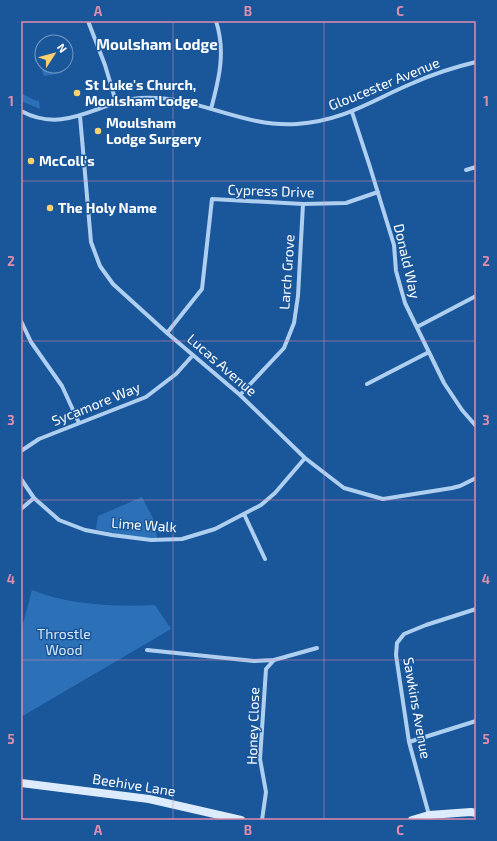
<svg xmlns="http://www.w3.org/2000/svg" width="497" height="841" font-family="'Exo 2',sans-serif">
  <style>
    .green { fill: #2c71b8 }
    .lines { fill: none; stroke-linecap: round; stroke-linejoin: round }
    .minor { stroke: #afcff1; stroke-width: 4 }
    .secondary { stroke: #ddecfc; stroke-width: 8 }
    .grid { fill: none; stroke: #e08cad; stroke-width: 1; stroke-opacity: 0.55 }
    .poi-dot { fill: #ffd06f; stroke: #19569a; stroke-width: 1.5 }
    .labels { text-anchor: middle; stroke-width: 3; stroke-linejoin: round; paint-order: stroke }
    .street-label { font-size: 14px; fill: #fff; stroke: #19569a }
    .poi-label { font-size: 14px; font-weight: bold; fill: #fff; stroke: #19569a; text-anchor: start }
    .park-label { font-size: 14px; fill: #d6e9fc; stroke: #19569a }
    .neighbourhood-label { font-size: 15px; font-weight: bold; fill: #fff; stroke: #19569a }
    .neatline { fill: none; stroke: #e08cad; stroke-width: 1.5 }
    .grid-label { font-size: 13px; text-anchor: middle; font-weight: bold; fill: #e08cad }
  </style>
  <rect width="100%" height="100%" fill="#19569a"/>
  <path class="green" d="M 42,61 L 42,66 L 61,66 L 62,73 L 44,76 L 39,63 Z
    M 21,93 L 34,100 L 39,101 L 40,109 L 21,101 Z
    M 142,497 L 155,522 L 157,538 C 137,539 116,533 96,529 L 98,516 Z
    M 32,590 C 68,605 116,607 155,605 L 171,629 L 21,717 L 21,631 Z"/>
  <g class="lines">
    <path class="minor" d="M 88,21 L 105,65 L 116,102
      M 211,109 C 219,79 226,52 216,21
      M 21,111 C 66,135 96,102 140,98 C 195,94 241,128 297,124 C 344,121 372,100 413,83 C 433,74 455,67 476,62
      M 352,112 L 370,167 L 394,245 L 396,271 L 405,303 L 444,383 L 462,410 L 476,426
      M 80,116 L 91,242 L 100,266 L 113,284 L 167,333 L 240,395 L 305,458 L 344,488 L 383,499 L 452,488 L 460,486 L 476,478
      M 466,170 L 476,167
      M 21,321 L 31,342 L 62,386 L 79,423
      M 417,327 L 476,296
      M 167,333 L 202,289 L 212,199 L 303,204 L 346,203 L 378,192
      M 367,384 L 429,352
      M 240,395 L 284,348 L 294,323 L 298,296 L 303,204
      M 21,451 L 39,439 L 146,397 L 176,374 L 193,355
      M 21,479 L 34,498 L 59,520 L 85,530 L 112,535 L 151,540 L 182,539 L 215,529 L 261,505 L 275,493 L 305,458
      M 21,509 L 34,498
      M 244,514 L 265,559
      M 147,650 L 254,661 L 274,660
      M 409,742 L 476,721
      M 429,815 L 409,742 L 396,655 L 397,643 L 404,634 L 426,625 L 476,609
      M 262,820 L 266,792 L 260,759 L 266,669 L 274,660 L 317,648"/>
    <path class="secondary" d="M 21,783 L 149,799 L 241,820
      M 412,820 L 429,815 L 471,812 L 476,813"/>
  </g>
  <path class="grid" d="M 173,21 L 173,820M 324,21 L 324,820M 21,181 L 476,181M 21,341 L 476,341M 21,500 L 476,500M 21,660 L 476,660"/>
  <g class="poi-dot">
    <circle cx="77" cy="93" r="4"/>
    <circle cx="98" cy="131" r="4"/>
    <circle cx="31" cy="161" r="4"/>
    <circle cx="50" cy="208" r="4"/>
  </g>
  <g class="labels">
    <g class="street-label">
      <text transform="translate(384 84) rotate(-22)" y="5">Gloucester Avenue</text>
      <text transform="translate(271 191) rotate(2)" y="5">Cypress Drive</text>
      <text transform="translate(407 261) rotate(77)" y="5">Donald Way</text>
      <text transform="translate(287 272) rotate(-86)" y="5">Larch Grove</text>
      <text transform="translate(222 365) rotate(41)" y="5">Lucas Avenue</text>
      <text transform="translate(96 404) rotate(-22)" y="5">Sycamore Way</text>
      <text transform="translate(144 525) rotate(4)" y="5">Lime Walk</text>
      <text transform="translate(417 708) rotate(80)" y="5">Sawkins Avenue</text>
      <text transform="translate(253 726) rotate(-88)" y="5">Honey Close</text>
      <text transform="translate(134 785) rotate(9)" y="5">Beehive Lane</text>
    </g>
    <g class="poi-label">
      <text x="85" y="90">St Luke's Church,<tspan x="85" dy="16">Moulsham Lodge</tspan></text>
      <text x="106" y="128">Moulsham<tspan x="106" dy="16">Lodge Surgery</tspan></text>
      <text x="39" y="166">McColl's</text>
      <text x="58" y="213">The Holy Name</text>
    </g>
    <g class="park-label">
      <text x="64" y="639">Throstle<tspan x="64" dy="16">Wood</tspan></text>
    </g>
    <g class="neighbourhood-label">
      <text x="157" y="50">Moulsham Lodge</text>
    </g>
  </g>
  <rect width="497" height="841" fill="none" stroke="#19569a" stroke-width="44"/>
  <g transform="translate(54 54) rotate(54)"><circle r="19" fill="#19569a" stroke="#759ac2"/>
  <path d="M0-3L7 15L0 10L-7 15Z" fill="#ffd06f"/>
  <text y="-6" font-size="11" font-weight="bold" text-anchor="middle" fill="#ffffff">N</text>
  </g>
  <rect x="22" y="22" width="453" height="797" class="neatline"/>
  <g class="grid-label">
    <text x="98" y="16">A</text>
    <text x="248" y="16">B</text>
    <text x="400" y="16">C</text>
    <text x="11" y="106">1</text>
    <text x="486" y="106">1</text>
    <text x="11" y="266">2</text>
    <text x="486" y="266">2</text>
    <text x="11" y="425">3</text>
    <text x="486" y="425">3</text>
    <text x="11" y="584">4</text>
    <text x="486" y="584">4</text>
    <text x="11" y="744">5</text>
    <text x="486" y="744">5</text>
    <text x="98" y="835">A</text>
    <text x="248" y="835">B</text>
    <text x="400" y="835">C</text>
  </g>
</svg>
